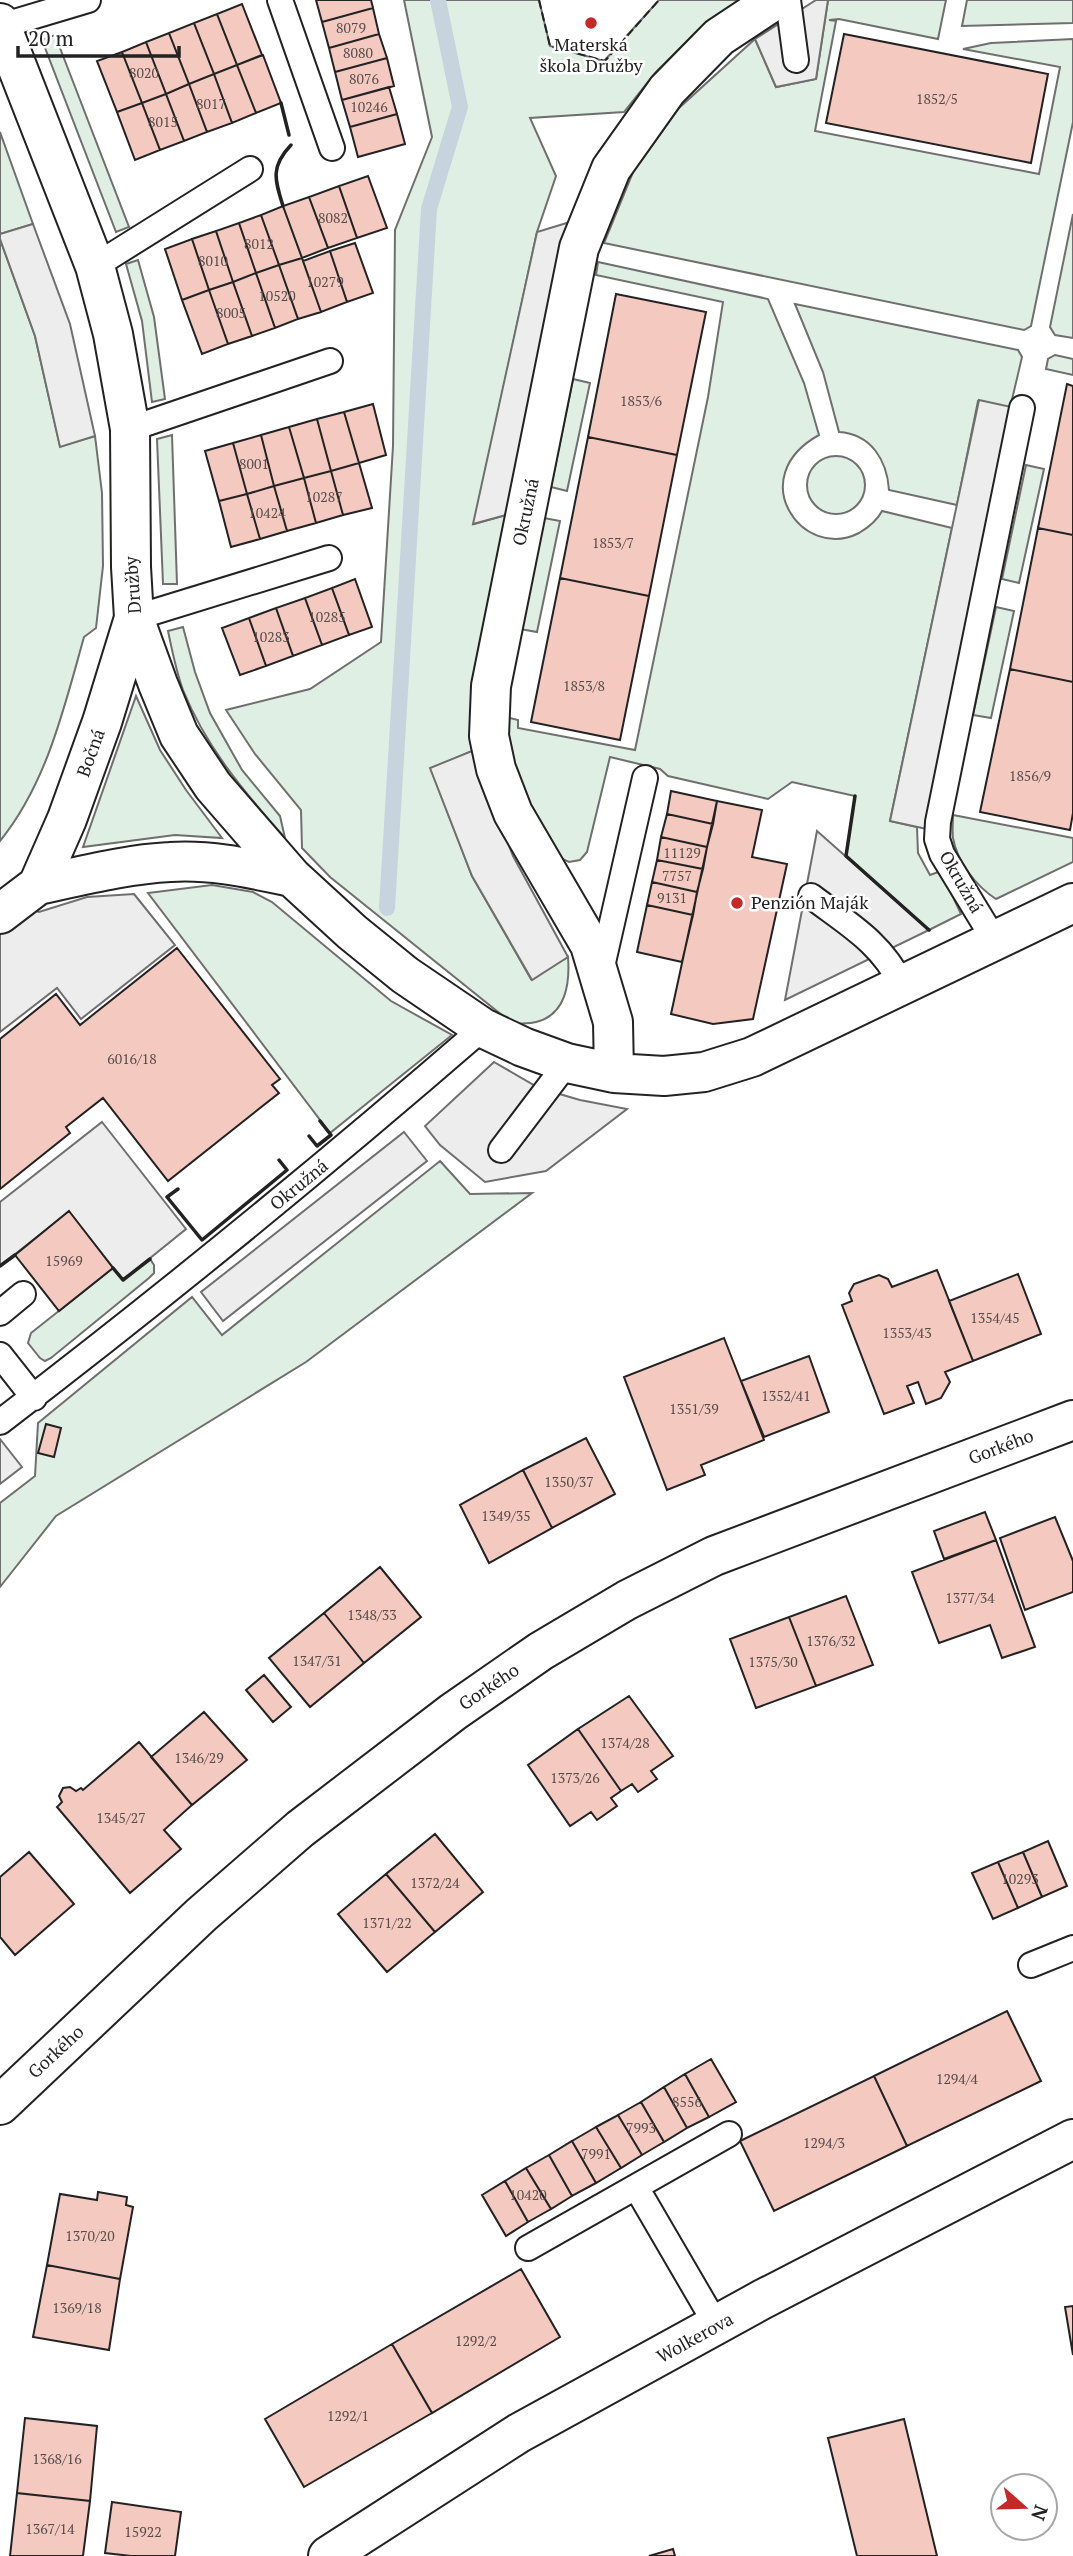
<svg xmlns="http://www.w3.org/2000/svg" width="1073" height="2556" font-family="'PT Serif',serif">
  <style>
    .green { fill: #e0efe3; stroke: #6f6f6f; stroke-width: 2 }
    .parking { fill: #ededed; stroke: #6f6f6f; stroke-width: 2 }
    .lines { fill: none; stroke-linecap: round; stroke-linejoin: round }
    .stream { stroke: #c7d3dd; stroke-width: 16 }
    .building { fill: #f3c9c0; stroke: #222; stroke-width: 2 }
    .lane-casing { stroke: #222; stroke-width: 28 }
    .street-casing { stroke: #222; stroke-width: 42 }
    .lane { stroke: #fff; stroke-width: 24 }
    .street { stroke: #fff; stroke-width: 38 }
    .fence { stroke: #222; stroke-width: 2; stroke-dasharray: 9 3.5; stroke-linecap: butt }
    .wall { stroke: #222; stroke-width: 3.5 }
    .poi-dot { fill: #c62828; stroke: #fff; stroke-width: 2.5 }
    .labels { text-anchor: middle; stroke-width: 5; stroke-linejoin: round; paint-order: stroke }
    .number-label { font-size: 14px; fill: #564c4a }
    .poi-label { font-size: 18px; fill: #222; stroke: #fff }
    .street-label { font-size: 18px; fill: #222; stroke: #fff }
  </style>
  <rect width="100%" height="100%" fill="#fff"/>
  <path class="green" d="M 404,0 L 539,0 L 550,46 L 604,61 L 659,0 L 741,0 L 698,30 L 656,72 L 624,112 L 530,118 L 556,176 L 537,232 L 474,524 L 506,515 L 471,695 L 472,751 L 431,769 L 472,876 L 531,979 L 568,957 C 570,983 566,1015 536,1022 C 529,1024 520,1023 513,1024 L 330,877 L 302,848 L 301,810 L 255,754 L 226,710 L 310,689 L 381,642 L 393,446 L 395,230 L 432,137 Z
    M 828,0 L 946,0 L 938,39 L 839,19 L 829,20 L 836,21 L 815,131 L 1039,174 L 1060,67 L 963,49 L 991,43 L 1073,39 L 1073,122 L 1031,326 L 1024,330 L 604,243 L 633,172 L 679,108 L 755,39 L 776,87 L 816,79 Z
    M 967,0 L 1073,0 L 1073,23 L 962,26 Z
    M 55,35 L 129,227 L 116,232 L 42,40 Z
    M 0,132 L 33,224 L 0,234 Z
    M 1073,214 L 1073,338 L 1055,335 L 1050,327 Z
    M 0,239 L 35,336 L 60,446 L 95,436 L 102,493 L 103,566 L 96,628 L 84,637 C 64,708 47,783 0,841 Z
    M 138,260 L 154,317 L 165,399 L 152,402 L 142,321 L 126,264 Z
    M 598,262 L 768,299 L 804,383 L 819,435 C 743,477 802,562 859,533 C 869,527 877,521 882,511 L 952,528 L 890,821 L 917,827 L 918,853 L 930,875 L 941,871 L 961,914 L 929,930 L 846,856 L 855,796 L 792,782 L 768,799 L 668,776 L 660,769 L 610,757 L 587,852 L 580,860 L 569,862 L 558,857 L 518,786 L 502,716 L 518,720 L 518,728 L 635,750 L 708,397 L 723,302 L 596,275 Z
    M 795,304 L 1018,350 L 1022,357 L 1010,408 L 978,401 L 957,505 L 889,490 C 887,460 871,434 839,432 L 823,372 Z
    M 1055,355 L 1073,359 L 1073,375 L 1046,369 L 1048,359 Z
    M 573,379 L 590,383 L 567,491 L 551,487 Z
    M 172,435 L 177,584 L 163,584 L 157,439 Z
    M807 485a29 29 0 1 1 58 0a29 29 0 1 1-58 0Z
    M 1026,465 L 1044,469 L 1019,583 L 1002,579 Z
    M 544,518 L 560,521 L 537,632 L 520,629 Z
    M 996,607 L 1014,611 L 991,718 L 973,715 Z
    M 183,627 L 195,672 L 210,713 L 242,770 L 280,816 L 285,838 C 244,792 206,747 183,690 C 176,671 172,650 168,631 Z
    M 136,696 L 160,750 L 186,790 L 222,838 L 175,835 L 83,847 Z
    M 953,815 L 1073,838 L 1073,862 L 996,899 C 977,887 957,862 953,838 C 952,831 953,822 953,815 Z
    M 212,885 L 253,892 L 272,902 L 391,1001 L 452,1035 L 330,1133 L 148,893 Z
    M 440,1161 L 470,1194 L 532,1193 L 306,1362 L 56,1516 L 0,1587 L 0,1503 L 35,1476 L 38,1423 L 192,1297 L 222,1335 Z
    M 150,1259 L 154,1265 L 154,1273 L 149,1278 L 51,1358 L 45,1361 L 40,1358 L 28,1343 L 31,1333 L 113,1268 L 123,1280 Z"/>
  <path class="parking" d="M 816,0 L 828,0 L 816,79 L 776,87 L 755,39 Z
    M 570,222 L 506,515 L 473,524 L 537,232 Z
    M 33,224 L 70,324 L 95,436 L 60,447 L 35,336 L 0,239 L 0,234 Z
    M 979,400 L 1034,412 L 945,833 L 890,821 Z
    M 472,751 L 513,856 L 568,957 L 532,980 L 472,876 L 430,768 Z
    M 817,831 L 929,930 L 785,1000 Z
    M 134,894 L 175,945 L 81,1019 L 57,988 L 0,1032 L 0,900 L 39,912 L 87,897 Z
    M 494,1062 L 539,1088 L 580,1100 L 627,1109 L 546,1171 L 485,1182 L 440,1145 L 425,1126 Z
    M 102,1122 L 186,1229 L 123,1280 L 69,1212 L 0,1266 L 0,1202 Z
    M 404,1132 L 427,1161 L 223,1321 L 201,1292 Z
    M 0,1439 L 22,1467 L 0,1484 Z"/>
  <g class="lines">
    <path class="stream" d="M 387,908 L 429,209 L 460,107 L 438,0"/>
  </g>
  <path class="building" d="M 316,0 L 371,0 L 373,8 L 322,22 Z
    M 242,4 L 262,55 L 237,65 L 217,14 Z
    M 373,8 L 379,34 L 329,48 L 322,22 Z
    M 217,14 L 237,65 L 214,74 L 194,23 Z
    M 194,23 L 214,74 L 189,84 L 169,33 Z
    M 169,33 L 189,84 L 166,94 L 146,42 Z
    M 379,34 L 387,58 L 335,72 L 329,48 Z
    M 844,34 L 1048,74 L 1031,163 L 826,123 Z
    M 146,42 L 166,94 L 142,103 L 122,52 Z
    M 122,52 L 142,103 L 117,112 L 97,61 Z
    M 263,55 L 281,103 L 256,113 L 237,65 Z
    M 387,58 L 394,86 L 342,100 L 335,72 Z
    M 237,65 L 256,113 L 232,123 L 214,74 Z
    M 214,74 L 232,123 L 207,132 L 189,84 Z
    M 189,84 L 207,132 L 184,141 L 166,94 Z
    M 389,87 L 397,114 L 350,127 L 342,100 Z
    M 166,94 L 184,141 L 160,150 L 142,103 Z
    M 142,103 L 160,150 L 135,160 L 117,112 Z
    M 397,114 L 405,144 L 358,157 L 350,127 Z
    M 368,176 L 387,228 L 357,238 L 339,186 Z
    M 339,186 L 357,238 L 328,248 L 309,197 Z
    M 309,197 L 328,248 L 302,258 L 283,206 Z
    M 283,206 L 302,258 L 279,265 L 261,215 Z
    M 261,215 L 279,265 L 256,273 L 239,223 Z
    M 239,223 L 256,273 L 233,282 L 216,231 Z
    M 216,231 L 233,282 L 209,290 L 192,239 Z
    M 192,239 L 209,290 L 182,300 L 165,249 Z
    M 355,243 L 373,293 L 347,302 L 330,251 Z
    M 330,251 L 347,302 L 321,312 L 303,261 Z
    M 302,258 L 321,312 L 298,319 L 279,265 Z
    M 279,265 L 298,319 L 275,328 L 256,273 Z
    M 256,273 L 275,328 L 252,336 L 233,282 Z
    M 233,282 L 252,336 L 228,344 L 209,290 Z
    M 209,290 L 228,344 L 202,354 L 182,300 Z
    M 616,294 L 706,312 L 677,455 L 588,437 Z
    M 1067,384 L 1073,386 L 1073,535 L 1038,528 Z
    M 373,404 L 386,455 L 359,463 L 344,412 Z
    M 344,412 L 359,463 L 331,471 L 317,419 Z
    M 317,419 L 331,471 L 304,478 L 289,427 Z
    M 289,427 L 304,478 L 274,486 L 261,435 Z
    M 261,435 L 274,486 L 247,494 L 233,443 Z
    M 588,437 L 677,455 L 649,596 L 560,578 Z
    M 233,443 L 247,494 L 219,501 L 205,451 Z
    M 359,463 L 372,508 L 343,515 L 331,471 Z
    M 331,471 L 343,515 L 316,523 L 304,478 Z
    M 304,478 L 316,523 L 287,531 L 274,486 Z
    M 274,486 L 287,531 L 260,539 L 247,494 Z
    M 247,494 L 260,539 L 231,547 L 219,501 Z
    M 1038,528 L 1073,535 L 1073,682 L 1010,669 Z
    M 560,578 L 649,596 L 620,740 L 531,722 Z
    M 355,579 L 372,627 L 349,635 L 332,588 Z
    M 332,588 L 349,635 L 322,645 L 305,598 Z
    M 305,598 L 322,645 L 293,656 L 276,608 Z
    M 276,608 L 293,656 L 266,666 L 249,618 Z
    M 249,618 L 266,666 L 240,675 L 222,628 Z
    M 1010,669 L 1073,682 L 1073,813 L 1070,830 L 980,812 Z
    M 671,791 L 717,801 L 713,824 L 667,814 Z
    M 717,801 L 762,810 L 752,857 L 787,864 L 753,1019 L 713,1024 L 671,1014 Z
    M 667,814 L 713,824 L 707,847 L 661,837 Z
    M 661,837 L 707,847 L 703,869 L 657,860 Z
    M 657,860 L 703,869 L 697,892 L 652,882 Z
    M 652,882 L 697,892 L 693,915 L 647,905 Z
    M 647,905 L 693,915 L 682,962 L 637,952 Z
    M 177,948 L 280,1079 L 272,1085 L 279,1093 L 168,1181 L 103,1098 L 66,1127 L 70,1133 L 0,1189 L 0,1039 L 56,994 L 80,1025 Z
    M 69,1211 L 113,1268 L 59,1311 L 15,1255 Z
    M 937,1270 L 973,1361 L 945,1372 L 950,1382 L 941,1398 L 926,1404 L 918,1382 L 907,1386 L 914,1403 L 884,1414 L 842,1305 L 852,1301 L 849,1293 L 854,1284 L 879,1275 L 888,1279 L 892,1287 Z
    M 1018,1274 L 1041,1334 L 973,1361 L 949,1301 Z
    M 724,1338 L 764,1440 L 701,1465 L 705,1475 L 667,1490 L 624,1377 Z
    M 809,1356 L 829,1412 L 764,1437 L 741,1381 Z
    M 46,1424 L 61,1428 L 54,1457 L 38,1453 Z
    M 586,1438 L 615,1494 L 552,1528 L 523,1470 Z
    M 523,1470 L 552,1528 L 489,1563 L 460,1505 Z
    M 985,1512 L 996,1540 L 944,1559 L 934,1531 Z
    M 1055,1517 L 1073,1561 L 1073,1592 L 1025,1610 L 1000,1538 Z
    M 996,1540 L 1035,1647 L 1002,1658 L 990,1625 L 939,1643 L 912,1572 Z
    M 380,1567 L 421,1617 L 364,1663 L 324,1613 Z
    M 846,1596 L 873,1665 L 816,1686 L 789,1617 Z
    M 324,1613 L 364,1663 L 310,1707 L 269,1658 Z
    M 789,1617 L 816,1686 L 756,1708 L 730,1639 Z
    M 264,1675 L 291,1707 L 273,1722 L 246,1690 Z
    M 629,1696 L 673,1756 L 651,1771 L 657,1779 L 638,1792 L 632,1784 L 621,1791 L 578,1729 Z
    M 204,1712 L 247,1760 L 192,1805 L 151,1757 Z
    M 578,1729 L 621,1791 L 611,1798 L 617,1806 L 597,1820 L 591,1812 L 570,1826 L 528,1765 Z
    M 139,1742 L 192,1805 L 164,1830 L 181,1849 L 130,1893 L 57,1807 L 62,1802 L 59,1796 L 63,1788 L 70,1787 L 76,1791 L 81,1788 L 83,1790 Z
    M 435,1834 L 483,1892 L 435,1932 L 386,1874 Z
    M 1048,1841 L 1067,1886 L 1042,1897 L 1023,1852 Z
    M 29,1852 L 74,1904 L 15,1955 L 0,1937 L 0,1877 Z
    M 1023,1852 L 1042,1897 L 1018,1908 L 998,1862 Z
    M 998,1862 L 1018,1908 L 993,1919 L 972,1873 Z
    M 386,1874 L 435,1932 L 387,1972 L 338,1914 Z
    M 1007,2011 L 1041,2081 L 907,2146 L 874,2076 Z
    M 711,2059 L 736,2102 L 709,2117 L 685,2074 Z
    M 685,2074 L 709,2117 L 687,2128 L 664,2087 Z
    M 874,2076 L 907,2146 L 774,2211 L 740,2141 Z
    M 664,2087 L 687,2128 L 664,2142 L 641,2102 Z
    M 641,2102 L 664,2142 L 642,2155 L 618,2115 Z
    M 618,2115 L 642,2155 L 621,2168 L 596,2127 Z
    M 596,2127 L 621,2168 L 596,2183 L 572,2141 Z
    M 572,2141 L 596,2183 L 572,2196 L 549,2155 Z
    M 549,2155 L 572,2196 L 551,2209 L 526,2168 Z
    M 526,2168 L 551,2209 L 528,2222 L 505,2181 Z
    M 505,2181 L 528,2222 L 506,2236 L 482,2195 Z
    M 98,2192 L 127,2197 L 126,2205 L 133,2207 L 120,2279 L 47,2265 L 60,2194 L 97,2200 Z
    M 47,2265 L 120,2279 L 109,2350 L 33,2337 Z
    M 521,2269 L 560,2337 L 432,2413 L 392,2344 Z
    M 1073,2306 L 1073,2355 L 1065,2307 Z
    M 392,2344 L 432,2413 L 304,2487 L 265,2419 Z
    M 25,2418 L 97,2426 L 90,2501 L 17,2493 Z
    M 904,2419 L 937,2556 L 857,2556 L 828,2438 Z
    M 17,2493 L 90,2501 L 83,2556 L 10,2556 Z
    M 112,2502 L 181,2512 L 175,2556 L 131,2556 L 105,2553 Z
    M 673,2549 L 675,2556 L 649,2556 Z"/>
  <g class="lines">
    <defs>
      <path id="lane" d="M 280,0 L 332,148
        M 788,0 L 796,60
        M 1,26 L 88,0
        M 95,266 L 250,169
        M 130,429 L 330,361
        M 134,618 L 329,558
        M 811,896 C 848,924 881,942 902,985
        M 995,941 L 942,854 L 937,839 L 938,822 L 1022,408
        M 601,971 L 645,778
        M 501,1150 L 567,1063
        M 0,1313 L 23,1294
        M 0,1355 L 34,1398
        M 0,1422 C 165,1296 326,1164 483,1028
        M 1031,1965 L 1073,1948
        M 636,2187 L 717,2326
        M 528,2248 L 729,2134"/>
      <path id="street" d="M 0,23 L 95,266 L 113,334 L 130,429 L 131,567 L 134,618 L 158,684 L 179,735 L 213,786 L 292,877 L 352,932 L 405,975 L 483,1028 L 523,1047 L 567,1063 L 614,1073 L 664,1076 L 704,1072 L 752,1057 L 1073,903
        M 38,885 C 80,876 128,864 170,862 C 211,859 253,869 292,877
        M 0,914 L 38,885 L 67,819 L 102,722 L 134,618
        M 614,1073 L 613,1022 L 590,945 L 513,813 L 496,769 L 489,736 L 491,686 L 579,248 L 611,169 L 667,90 L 719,37 L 775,0
        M 0,2105 L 201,1915 L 300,1829 L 453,1712 L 541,1651 L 627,1600 L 714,1556 L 1073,1420
        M 328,2556 L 519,2433 L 763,2299 L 1073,2139"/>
    </defs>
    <use href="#lane" class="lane-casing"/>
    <use href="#street" class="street-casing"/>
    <use href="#lane" class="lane"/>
    <use href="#street" class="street"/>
    <path class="fence" d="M 539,0 L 550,46 L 605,61 L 659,0"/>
    <path class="wall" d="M 281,103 L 289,135
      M 283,206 C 275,180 270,167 291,145
      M 855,796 L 846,856 L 929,930
      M 309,1136 L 317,1146 L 331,1135 L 320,1121
      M 178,1189 L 167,1197 L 202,1240 L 287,1170 L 279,1160
      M 0,1266 L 15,1255
      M 113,1268 L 123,1280 L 150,1259"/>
  </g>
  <g class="poi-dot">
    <circle cx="591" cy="23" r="7"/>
    <circle cx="737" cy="903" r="7"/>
  </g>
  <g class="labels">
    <g class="number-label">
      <text x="351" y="33">8079</text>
      <text x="358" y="58">8080</text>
      <text x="144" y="78">8020</text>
      <text x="364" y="84">8076</text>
      <text x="937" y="104">1852/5</text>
      <text x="211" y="109">8017</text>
      <text x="369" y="112">10246</text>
      <text x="163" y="127">8015</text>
      <text x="333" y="223">8082</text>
      <text x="259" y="249">8012</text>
      <text x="213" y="266">8010</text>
      <text x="325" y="287">10279</text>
      <text x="277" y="301">10520</text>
      <text x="231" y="318">8005</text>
      <text x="641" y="406">1853/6</text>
      <text x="254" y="469">8001</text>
      <text x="324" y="502">10287</text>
      <text x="267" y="518">10424</text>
      <text x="613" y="548">1853/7</text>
      <text x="327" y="622">10285</text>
      <text x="271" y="642">10283</text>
      <text x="584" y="691">1853/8</text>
      <text x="1030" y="781">1856/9</text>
      <text x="682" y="858">11129</text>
      <text x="677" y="881">7757</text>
      <text x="672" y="903">9131</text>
      <text x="132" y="1064">6016/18</text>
      <text x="64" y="1266">15969</text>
      <text x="995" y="1323">1354/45</text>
      <text x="907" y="1338">1353/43</text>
      <text x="786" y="1401">1352/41</text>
      <text x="694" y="1414">1351/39</text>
      <text x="569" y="1487">1350/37</text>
      <text x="506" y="1521">1349/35</text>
      <text x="970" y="1603">1377/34</text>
      <text x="372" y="1620">1348/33</text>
      <text x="831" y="1646">1376/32</text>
      <text x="317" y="1666">1347/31</text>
      <text x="773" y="1667">1375/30</text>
      <text x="625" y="1748">1374/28</text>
      <text x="199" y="1763">1346/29</text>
      <text x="575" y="1783">1373/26</text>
      <text x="121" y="1823">1345/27</text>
      <text x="1020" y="1884">10293</text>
      <text x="435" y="1888">1372/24</text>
      <text x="387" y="1928">1371/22</text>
      <text x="957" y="2084">1294/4</text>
      <text x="687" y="2107">8556</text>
      <text x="641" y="2133">7993</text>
      <text x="824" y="2148">1294/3</text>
      <text x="596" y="2159">7991</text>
      <text x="528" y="2200">10420</text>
      <text x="90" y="2241">1370/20</text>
      <text x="77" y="2313">1369/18</text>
      <text x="476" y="2346">1292/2</text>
      <text x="348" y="2421">1292/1</text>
      <text x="57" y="2464">1368/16</text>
      <text x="50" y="2534">1367/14</text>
      <text x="143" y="2537">15922</text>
    </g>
    <g class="poi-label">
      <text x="591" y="51">Materská<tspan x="591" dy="21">škola Družby</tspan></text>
      <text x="751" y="909" text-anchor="start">Penzión Maják</text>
    </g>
    <g class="street-label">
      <text transform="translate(526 512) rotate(-78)" y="6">Okružná</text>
      <text transform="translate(133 585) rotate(-94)" y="6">Družby</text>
      <text transform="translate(91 753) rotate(-70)" y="6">Bočná</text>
      <text transform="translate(961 882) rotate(60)" y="6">Okružná</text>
      <text transform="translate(299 1185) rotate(-39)" y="6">Okružná</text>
      <text transform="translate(1001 1447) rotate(-21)" y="6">Gorkého</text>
      <text transform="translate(489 1687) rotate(-34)" y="6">Gorkého</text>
      <text transform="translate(56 2052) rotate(-43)" y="6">Gorkého</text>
      <text transform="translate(695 2338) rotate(-29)" y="6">Wolkerova</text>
    </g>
  </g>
  <g transform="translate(1024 2507) rotate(110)"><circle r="33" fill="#ffffff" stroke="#a7a7a7" stroke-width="2"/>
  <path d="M0-5L12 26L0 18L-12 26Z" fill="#c62828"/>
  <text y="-10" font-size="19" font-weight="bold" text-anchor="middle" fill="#222222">N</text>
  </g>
  <path d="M18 46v10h161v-10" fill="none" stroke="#222222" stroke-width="3.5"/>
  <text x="28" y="46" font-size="21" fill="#222222" stroke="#ffffff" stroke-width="5" paint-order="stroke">20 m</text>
</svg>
